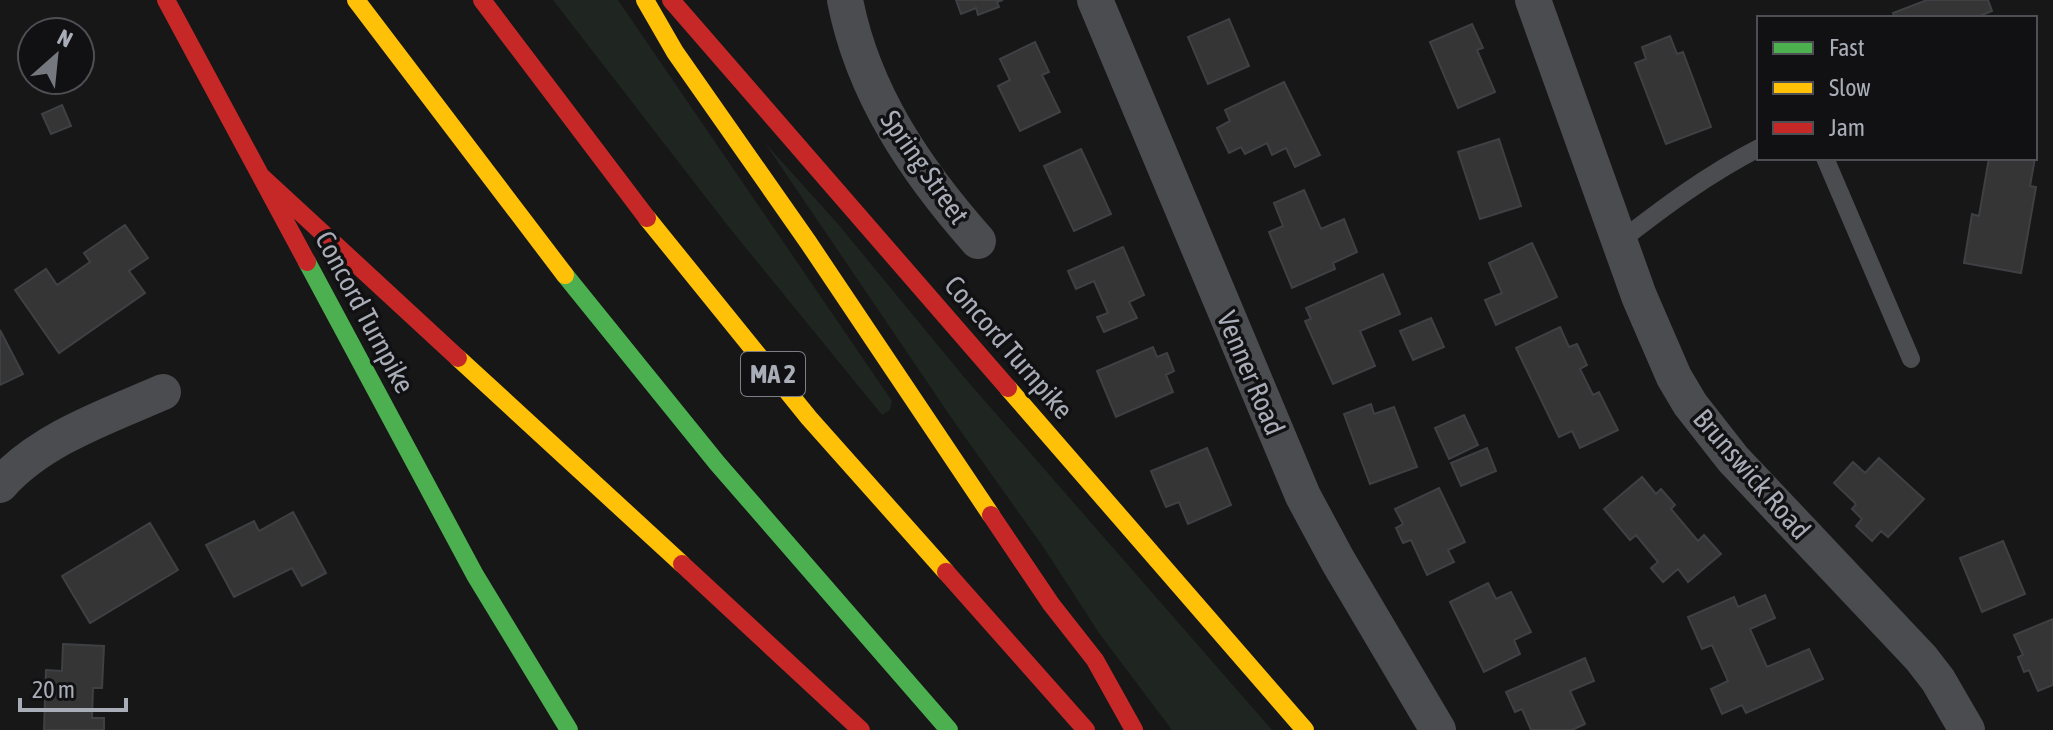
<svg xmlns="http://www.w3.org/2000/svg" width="2053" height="730" font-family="'Asap Condensed',sans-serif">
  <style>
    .grass { fill: #1f2520 }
    .building { fill: #353536; stroke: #3f4043; stroke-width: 2 }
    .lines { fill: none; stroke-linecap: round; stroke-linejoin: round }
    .lane { stroke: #4b4c4f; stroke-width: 18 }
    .street { stroke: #4b4c4f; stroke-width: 36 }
    .fast { stroke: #4caf50; stroke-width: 18 }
    .slow { stroke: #ffc107; stroke-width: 18 }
    .jam { stroke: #c62828; stroke-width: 18 }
    .labels { text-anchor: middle; stroke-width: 7; stroke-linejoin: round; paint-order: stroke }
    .shield { fill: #111113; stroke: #7b7e86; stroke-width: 2 }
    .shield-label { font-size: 26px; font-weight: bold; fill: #a9adb7 }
    .street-label { font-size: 28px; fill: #a9adb7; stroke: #111113 }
  </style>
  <rect width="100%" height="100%" fill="#171717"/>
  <path class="grass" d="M 553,0 L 618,0 L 892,401 L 890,410 L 882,415 L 728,226 Z
    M 765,143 L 838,224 L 964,377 L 1272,730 L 1172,730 L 1099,633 L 1044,548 L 957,426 Z"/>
  <path class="building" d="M 956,0 L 1003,0 L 997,2 L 999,7 L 978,15 L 976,8 L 961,14 Z
    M 1927,0 L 1988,0 L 1992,11 L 1975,18 L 1895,18 L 1893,13 Z
    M 1229,19 L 1249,66 L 1208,84 L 1188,37 Z
    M 1472,24 L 1483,48 L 1477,50 L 1495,92 L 1458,108 L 1430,42 Z
    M 1670,36 L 1677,54 L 1683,52 L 1711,127 L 1666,144 L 1635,63 L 1646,59 L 1642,47 Z
    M 1035,42 L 1049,72 L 1042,75 L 1060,112 L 1020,131 L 998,86 L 1010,80 L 1000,59 Z
    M 1284,82 L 1320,155 L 1295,167 L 1286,148 L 1272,155 L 1267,143 L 1245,154 L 1241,147 L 1229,153 L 1217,128 L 1230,121 L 1225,110 Z
    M 62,105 L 71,126 L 51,134 L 42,114 Z
    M 1499,139 L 1521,206 L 1480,219 L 1458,152 Z
    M 1081,149 L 1111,214 L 1074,231 L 1044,166 Z
    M 1989,158 L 2035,158 L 2030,186 L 2036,187 L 2021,273 L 1964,263 L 1972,214 L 1979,216 Z
    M 1304,190 L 1321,229 L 1344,219 L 1357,252 L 1333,263 L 1335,269 L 1292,288 L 1269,232 L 1283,226 L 1274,203 Z
    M 125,225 L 148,258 L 129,271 L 145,293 L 59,353 L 15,290 L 46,269 L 57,285 L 90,262 L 84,253 Z
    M 1532,243 L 1557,297 L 1496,325 L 1485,300 L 1502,293 L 1489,263 Z
    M 1123,247 L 1144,295 L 1129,302 L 1137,318 L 1104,332 L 1097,317 L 1108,313 L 1094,281 L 1076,289 L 1068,271 Z
    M 1383,274 L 1400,314 L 1360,331 L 1375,366 L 1333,384 L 1305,321 L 1311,319 L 1306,308 Z
    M 1431,318 L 1444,347 L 1413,360 L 1400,331 Z
    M 1560,327 L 1569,347 L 1577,344 L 1587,365 L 1580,369 L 1593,395 L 1599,392 L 1618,430 L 1580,448 L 1572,431 L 1559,437 L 1516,348 Z
    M 0,330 L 23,374 L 0,385 Z
    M 1153,347 L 1157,357 L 1167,353 L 1174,371 L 1166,375 L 1173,392 L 1116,417 L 1097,371 Z
    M 1371,404 L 1374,414 L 1394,407 L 1417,467 L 1370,484 L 1344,414 Z
    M 1464,415 L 1478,445 L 1449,459 L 1435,428 Z
    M 1207,448 L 1231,505 L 1188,524 L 1179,502 L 1166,507 L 1151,471 Z
    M 1487,448 L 1496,471 L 1461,486 L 1451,463 Z
    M 1879,458 L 1924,499 L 1888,537 L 1881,531 L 1872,541 L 1856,526 L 1862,519 L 1852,509 L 1856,504 L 1834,483 L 1853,462 L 1865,473 Z
    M 1642,477 L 1656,494 L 1661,489 L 1675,505 L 1671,509 L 1698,541 L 1704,535 L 1721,554 L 1688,582 L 1678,569 L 1663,582 L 1651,568 L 1658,562 L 1636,535 L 1630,540 L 1604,509 Z
    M 1439,488 L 1465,542 L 1448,550 L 1454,562 L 1427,575 L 1411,540 L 1403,543 L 1396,528 L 1403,524 L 1395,509 Z
    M 293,512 L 326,573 L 302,586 L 292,568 L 234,597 L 206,545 L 254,521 L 259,531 Z
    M 150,523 L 178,570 L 90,623 L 62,576 Z
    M 2003,541 L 2025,594 L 1982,612 L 1960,558 Z
    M 1488,583 L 1496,599 L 1511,592 L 1531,632 L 1514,640 L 1520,654 L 1484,672 L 1450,602 Z
    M 1765,595 L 1775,618 L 1750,629 L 1767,667 L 1809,649 L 1823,679 L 1746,713 L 1742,705 L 1722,714 L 1711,689 L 1728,681 L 1712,645 L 1702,649 L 1688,617 L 1734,597 L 1738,607 Z
    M 2053,619 L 2053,685 L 2038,691 L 2029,670 L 2024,672 L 2018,657 L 2023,655 L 2014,635 Z
    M 63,644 L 104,646 L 102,688 L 93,688 L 92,718 L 104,718 L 104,730 L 44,730 L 46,670 L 62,671 Z
    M 1585,658 L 1594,681 L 1570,691 L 1585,724 L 1572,730 L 1531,730 L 1522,709 L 1515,712 L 1506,692 Z"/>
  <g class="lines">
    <path class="lane" d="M 1825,158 L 1911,359
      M 1619,242 C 1664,207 1708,174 1759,148"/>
    <path class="street" d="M 845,0 C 863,93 916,171 978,241
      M 1095,0 L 1303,496 L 1338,561 L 1438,730
      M 1533,0 L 1639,296 L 1674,377 L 1690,404 L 1733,459 L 1921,658 L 1938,680 L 1967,730
      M 0,485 C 40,439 108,416 163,392"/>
    <path class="fast" d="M 307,262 L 475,575 L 569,730
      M 565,275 L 717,463 L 949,730"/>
    <path class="slow" d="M 356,0 L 565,275
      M 645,0 L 675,52 L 808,242 L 991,515
      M 647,218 L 809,418 L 946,572
      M 458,358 L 682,564
      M 1008,388 L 1305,730"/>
    <path class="jam" d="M 166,0 L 307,262
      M 482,0 L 647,218
      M 671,0 L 1008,388
      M 262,177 L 458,358
      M 991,515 L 1051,604 L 1095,660 L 1134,730
      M 682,564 L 861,730
      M 946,572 L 1086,730"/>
  </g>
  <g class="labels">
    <rect class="shield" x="741" y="352" width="64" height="44" rx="6"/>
    <g class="shield-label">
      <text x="773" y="383">MA 2</text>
    </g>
    <g class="street-label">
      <text transform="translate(925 167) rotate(55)" y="10">Spring Street</text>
      <text transform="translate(365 312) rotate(62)" y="10">Concord Turnpike</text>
      <text transform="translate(1009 347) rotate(49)" y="10">Concord Turnpike</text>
      <text transform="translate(1251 373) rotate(67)" y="10">Venner Road</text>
      <text transform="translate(1752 474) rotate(49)" y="10">Brunswick Road</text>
    </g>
  </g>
  <rect x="1757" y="16" width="280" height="144" fill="#111113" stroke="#4e4f55" stroke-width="2"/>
  <rect x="1773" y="42" width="40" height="12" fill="#4caf50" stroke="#4e4f55" stroke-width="2"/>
  <text x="1829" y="56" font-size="24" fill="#a9adb7">Fast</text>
  <rect x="1773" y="82" width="40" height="12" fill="#ffc107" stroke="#4e4f55" stroke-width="2"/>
  <text x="1829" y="96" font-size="24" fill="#a9adb7">Slow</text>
  <rect x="1773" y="122" width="40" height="12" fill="#c62828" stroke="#4e4f55" stroke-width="2"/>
  <text x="1829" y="136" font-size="24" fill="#a9adb7">Jam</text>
  <g transform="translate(56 56) rotate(27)"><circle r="38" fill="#111113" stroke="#4e4f55" stroke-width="2"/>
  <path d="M0-6L14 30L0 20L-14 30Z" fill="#76787f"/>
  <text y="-12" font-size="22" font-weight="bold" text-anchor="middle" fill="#a9adb7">N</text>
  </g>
  <path d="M20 698v12h106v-12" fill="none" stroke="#a9adb7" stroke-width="4"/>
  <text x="32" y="698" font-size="24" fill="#a9adb7" stroke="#111113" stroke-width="6" paint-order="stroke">20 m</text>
</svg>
